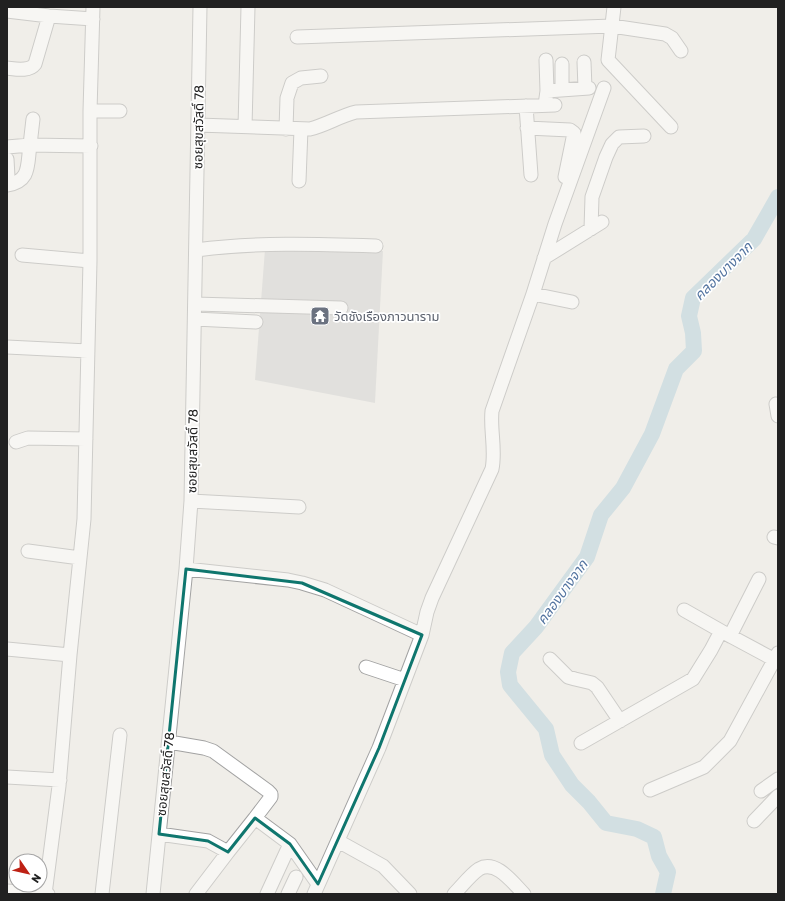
<svg xmlns="http://www.w3.org/2000/svg" width="785" height="901" font-family="Rubik,'Noto Sans Thai',sans-serif">
  <style>
    .religious { fill: #cfcfcf }
    .lines { fill: none; stroke-linecap: round; stroke-linejoin: round }
    .river { stroke: #aeccd9; stroke-width: 16 }
    .minor-casing { stroke: #a2a2a2; stroke-width: 15 }
    .minor { stroke: #fff; stroke-width: 13 }
    .marked { fill: none; stroke: #0f766e; stroke-width: 3; stroke-linejoin: round }
    .labels { text-anchor: middle; stroke-width: 3.5; stroke-linejoin: round; paint-order: stroke }
    .street-label { font-size: 13px; fill: #212121; stroke: #fff }
    .worship-label { font-size: 13px; fill: #5b616d; stroke: #fff; text-anchor: start }
    .water-label { font-size: 14px; font-style: italic; fill: #5374a0; stroke: #fff }
  </style>
  <rect width="100%" height="100%" fill="#f0eee9"/>
  <path class="religious" d="M 265,249 L 383,251 L 375,403 L 255,380 Z"/>
  <g class="lines">
    <path class="river" d="M 663,894 L 668,872 L 659,856 L 654,837 L 637,829 L 606,823 L 589,802 L 572,785 L 552,755 L 546,729 L 510,685 L 508,672 L 512,653 L 536,627 L 587,557 L 601,515 L 623,488 L 652,434 L 676,369 L 694,351 L 693,333 L 689,316 L 693,298 L 754,239 L 778,197"/>
    <defs>
      <path id="minor" d="M 614,7 L 608,60 L 671,127
        M 7,11 L 49,16 L 93,19
        M 297,37 L 612,26 L 665,34 L 672,38 L 681,51
        M 546,60 L 547,91
        M 584,62 L 585,88
        M 562,64 L 562,90
        M 7,68 C 16,69 29,72 35,64 L 49,16
        M 545,105 L 547,91 L 589,88
        M 526,106 L 531,175
        M 90,111 L 120,111
        M 198,125 L 310,129 C 326,125 340,116 356,112 L 555,105
        M 245,127 L 248,7
        M 527,128 L 570,130 L 574,133 L 565,177
        M 286,129 L 287,98 L 292,83 L 301,78 L 321,76
        M 7,147 L 30,145 L 33,119
        M 7,159 L 8,177
        M 299,181 L 301,129
        M 7,185 C 31,181 27,165 30,145 L 91,146
        M 591,229 L 592,197 L 606,157 L 612,144 L 619,137 L 644,136
        M 196,250 C 256,242 316,244 376,246
        M 22,255 L 90,261
        M 544,258 L 602,222
        M 533,294 L 572,302
        M 195,304 L 341,308
        M 195,319 L 256,322
        M 7,347 L 88,351
        M 776,404 L 778,416
        M 16,442 L 28,438 L 86,439
        M 191,501 L 299,507
        M 774,537 L 778,538
        M 28,551 L 80,558
        M 186,569 L 288,580 L 302,583 L 325,590 L 422,635 L 379,748 L 314,894
        M 684,610 L 721,631
        M 422,635 L 427,612 L 432,598 L 492,469 C 496,450 490,430 492,411 L 533,294 L 555,224 L 604,88
        M 730,636 L 759,579
        M 7,649 L 70,655
        M 550,659 L 568,677 L 575,679 L 592,683 L 597,687 L 620,721
        M 366,667 L 405,680
        M 169,742 L 204,748 L 213,751 L 268,791 L 271,794 L 271,797 L 255,818
        M 581,743 L 693,679 L 711,650 L 721,631 L 775,660
        M 7,777 L 60,780
        M 650,790 L 704,767 L 730,741 L 778,653
        M 761,791 L 778,779
        M 754,821 L 778,796
        M 159,834 L 208,841 L 228,852 L 196,894
        M 338,841 L 383,866 L 410,894
        M 228,852 L 255,818 L 290,844 L 318,884
        M 7,891 L 45,894
        M 48,894 L 45,894 L 59,786 L 70,655 L 84,519 L 90,261 L 90,111 L 93,7
        M 102,894 L 120,735
        M 153,894 L 186,569 L 191,501 L 200,7
        M 267,894 L 290,844
        M 288,894 L 296,877
        M 454,894 C 462,886 470,875 479,869 C 496,859 513,883 524,894"/>
    </defs>
    <use href="#minor" class="minor-casing"/>
    <use href="#minor" class="minor"/>
  </g>
  <path d="M0 0H785V901H0ZM 186,569 L 302,583 L 422,635 L 379,748 L 318,884 L 290,844 L 255,818 L 228,852 L 208,841 L 159,834 Z" fill="#f0eee9" fill-opacity=".55" fill-rule="evenodd"/>
  <path class="marked" d="M 186,569 L 302,583 L 422,635 L 379,748 L 318,884 L 290,844 L 255,818 L 228,852 L 208,841 L 159,834 Z"/>
  <defs>
    <symbol id="temple-square" viewBox="-11 -11 22 22"><rect x="-9" y="-9" width="18" height="18" rx="4" fill="#6b7280" stroke="#fff"/><path d="M0-6L5-2H3V0L6.5 2.5H4V6H1.5V3h-3V6H-4V2.5H-6.5L-3 0V-2H-5Z" fill="#fff"/></symbol>
  </defs>
  <g fill-rule="evenodd">
    <use href="#temple-square" x="309" y="305" width="22" height="22"/>
  </g>
  <g class="labels">
    <g class="street-label">
      <text transform="translate(198 127) rotate(-89)" y="5">ซอยสุขสวัสดิ์ 78</text>
      <text transform="translate(192 451) rotate(-89)" y="5">ซอยสุขสวัสดิ์ 78</text>
      <text transform="translate(165 774) rotate(-84)" y="5">ซอยสุขสวัสดิ์ 78</text>
    </g>
    <g class="worship-label">
      <text x="334" y="321">วัดชังเรืองภาวนาราม</text>
    </g>
    <g class="water-label">
      <text transform="translate(723 271) rotate(-45)" y="5">คลองบางจาก</text>
      <text transform="translate(562 592) rotate(-54)" y="5">คลองบางจาก</text>
    </g>
  </g>
  <rect width="785" height="901" fill="none" stroke="#212121" stroke-width="16"/>
  <g transform="translate(28 873) rotate(124)"><circle r="19" fill="#ffffff" stroke="#a6a6a6"/>
  <path d="M0-3L7 15L0 10L-7 15Z" fill="#be2114"/>
  <text y="-6" font-size="11" font-weight="bold" text-anchor="middle" fill="#212121">N</text>
  </g>
</svg>
